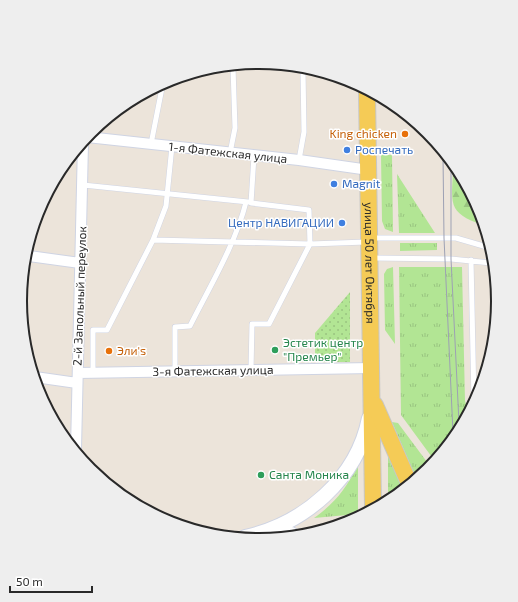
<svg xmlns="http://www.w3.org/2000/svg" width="518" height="602" font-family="'Exo 2',sans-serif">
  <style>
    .grass { fill: url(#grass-tufts) }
    .forest { fill: url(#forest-firs) }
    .park { fill: url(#park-dots) }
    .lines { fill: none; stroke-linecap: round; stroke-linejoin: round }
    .lane-casing { stroke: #cfd4e3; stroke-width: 6 }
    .street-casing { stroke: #cfd4e3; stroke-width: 12 }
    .secondary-casing { stroke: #cfd4e3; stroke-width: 16 }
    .primary-casing { stroke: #c7c7c7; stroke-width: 18 }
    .lane { stroke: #fff; stroke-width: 5 }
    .street { stroke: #fff; stroke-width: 10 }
    .secondary { stroke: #fff; stroke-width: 14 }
    .primary { stroke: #f5cb56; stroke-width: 16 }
    .tram { stroke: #9da1b4; stroke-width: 1 }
    .food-dot { fill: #e8710a; stroke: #fff; stroke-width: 1.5 }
    .shop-dot { fill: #3f7fe0; stroke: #fff; stroke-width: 1.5 }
    .leisure-dot { fill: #2e9e5b; stroke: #fff; stroke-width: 1.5 }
    .labels { text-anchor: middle; stroke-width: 3; stroke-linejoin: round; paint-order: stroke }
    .food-label { font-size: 12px; fill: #c56008; stroke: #fff; text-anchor: end }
    .shop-label { font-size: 12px; fill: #366cbe; stroke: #fff; text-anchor: start }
    .street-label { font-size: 12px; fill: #292929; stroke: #fff }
    .leisure-label { font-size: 12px; fill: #27864d; stroke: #fff; text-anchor: start }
    .rim { fill: none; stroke: #292929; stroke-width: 2 }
  </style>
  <defs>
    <pattern id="grass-tufts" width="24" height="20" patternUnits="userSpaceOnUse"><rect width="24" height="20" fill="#b2e594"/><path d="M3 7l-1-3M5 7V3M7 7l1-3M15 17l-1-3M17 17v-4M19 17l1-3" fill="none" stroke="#99c480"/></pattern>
    <pattern id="forest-firs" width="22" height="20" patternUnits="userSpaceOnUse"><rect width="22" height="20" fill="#b2e594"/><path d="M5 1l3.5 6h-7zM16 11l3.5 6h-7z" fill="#99c480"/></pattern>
    <pattern id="park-dots" width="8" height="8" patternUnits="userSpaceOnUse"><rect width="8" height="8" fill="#b2e594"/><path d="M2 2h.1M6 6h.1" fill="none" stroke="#99c480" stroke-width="1.8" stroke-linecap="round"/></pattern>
  </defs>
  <rect width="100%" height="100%" fill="#ece4da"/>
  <path class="grass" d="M 381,155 L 392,155 L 393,232 L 385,229 L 382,221 Z
    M 397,174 L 435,233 L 399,233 Z
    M 400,243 L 437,243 L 437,250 L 400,251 Z
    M 393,267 L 395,344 L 385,330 L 384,274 L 387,269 Z
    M 399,267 L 462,267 L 465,401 L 468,411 L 434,460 L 401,415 Z
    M 392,422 L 398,423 L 430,466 L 428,470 L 416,478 Z
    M 388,454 L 404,486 L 388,497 Z
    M 358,465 L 358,514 L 314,518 C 336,502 345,490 358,465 Z"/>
  <path class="forest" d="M 453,169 L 480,210 L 483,225 C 446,213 452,202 453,169 Z"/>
  <path class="park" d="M 350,292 L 350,362 L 315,362 L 315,333 Z"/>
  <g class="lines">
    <defs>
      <path id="lane" d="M 151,144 L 163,83
        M 230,153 L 235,128 L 233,67
        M 254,156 L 251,203 L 309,210 L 310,244 L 366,242
        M 299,160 L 304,132 L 303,71
        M 83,185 L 248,202
        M 371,238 L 456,238 L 487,247
        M 153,240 L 166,206 L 172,146
        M 372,258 L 451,259 L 491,263
        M 471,260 L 474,401
        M 175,372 L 175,327 L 190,326 C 209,288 236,243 246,202
        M 93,373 L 93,330 L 107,330 L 153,240 L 310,244 L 269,324 L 252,324 L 251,370"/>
      <path id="street" d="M 87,137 L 299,160 L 369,170
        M 29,256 L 80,263
        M 78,373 L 372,368
        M 35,377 L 77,383
        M 76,449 L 83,143"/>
      <path id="secondary" d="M 267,535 L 291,534
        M 245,537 C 304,524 357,479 369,418"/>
      <g id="primary">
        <path id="s1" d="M 367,92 L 373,507"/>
        <path d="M 375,405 L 409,483"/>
      </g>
    </defs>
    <use href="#lane" class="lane-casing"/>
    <use href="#street" class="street-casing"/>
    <use href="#secondary" class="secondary-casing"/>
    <use href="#primary" class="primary-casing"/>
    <use href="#lane" class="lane"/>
    <use href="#street" class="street"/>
    <use href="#secondary" class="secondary"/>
    <use href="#primary" class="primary"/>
    <path class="tram" d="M 443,155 L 444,238 L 453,433
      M 451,166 L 451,259 L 459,423"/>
  </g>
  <g class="food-dot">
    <circle cx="405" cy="134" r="4"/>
    <circle cx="109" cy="351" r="4"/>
  </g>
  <g class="shop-dot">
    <circle cx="347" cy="150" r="4"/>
    <circle cx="334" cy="184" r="4"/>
    <circle cx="342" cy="223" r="4"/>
  </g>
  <g class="leisure-dot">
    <circle cx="275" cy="350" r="4"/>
    <circle cx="261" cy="475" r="4"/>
  </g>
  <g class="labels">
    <g class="food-label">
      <text x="397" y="138">King chicken</text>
      <text x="117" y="355" text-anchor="start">Эли's</text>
    </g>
    <g class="shop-label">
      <text x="355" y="154">Роспечать</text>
      <text x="342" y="188">Magnit</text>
      <text x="334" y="227" text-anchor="end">Центр НАВИГАЦИИ</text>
    </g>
    <g class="street-label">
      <text transform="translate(228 153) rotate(6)" y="4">1-я Фатежская улица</text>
      <text dy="4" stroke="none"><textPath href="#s1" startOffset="171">улица 50 лет Октября</textPath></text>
      <text transform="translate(80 296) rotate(-88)" y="4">2-й Запольный переулок</text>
      <text transform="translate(213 371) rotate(-1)" y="4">3-я Фатежская улица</text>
    </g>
    <g class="leisure-label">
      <text x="283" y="347">Эстетик центр<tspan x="283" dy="14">"Премьер"</tspan></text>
      <text x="269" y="479">Санта Моника</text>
    </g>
  </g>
  <path d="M0 0H518V602H0ZM27 301a232 232 0 1 1 464 0a232 232 0 1 1-464 0Z" fill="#eee" fill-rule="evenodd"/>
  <path class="rim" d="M27 301a232 232 0 1 1 464 0a232 232 0 1 1-464 0Z"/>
  <path d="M10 586v6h82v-6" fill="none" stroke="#292929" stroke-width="2"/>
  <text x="16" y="586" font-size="12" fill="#292929" stroke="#ffffff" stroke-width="3" paint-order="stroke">50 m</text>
</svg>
